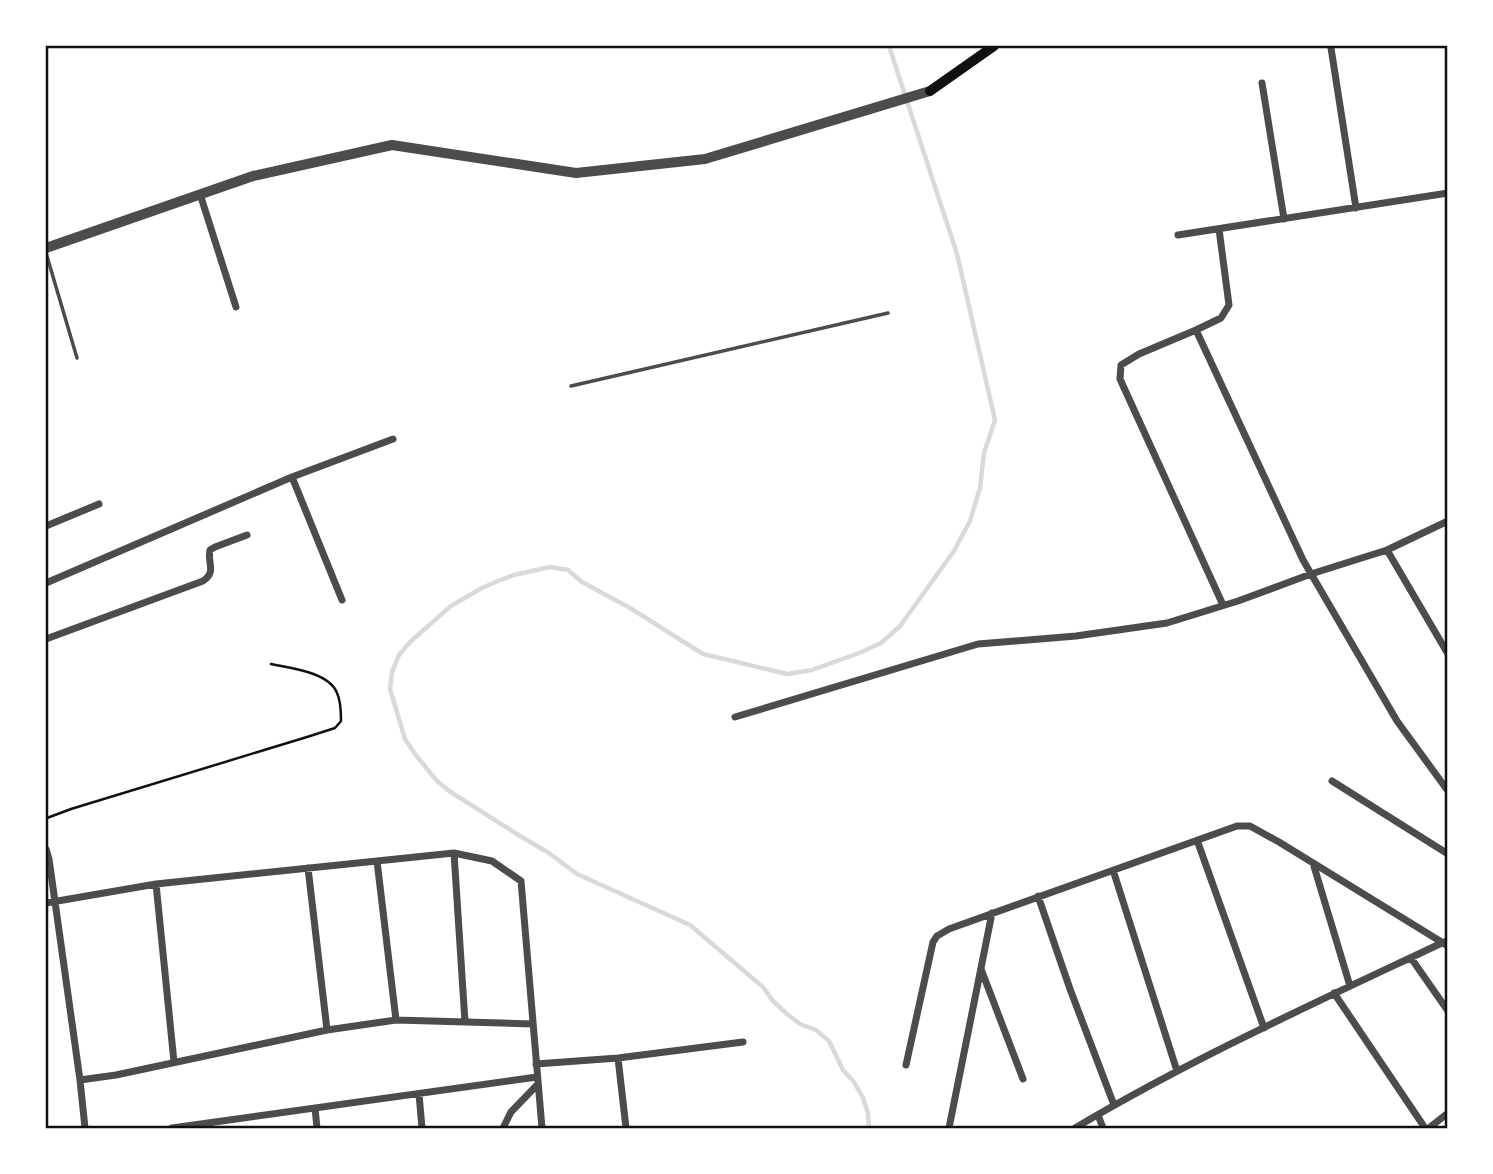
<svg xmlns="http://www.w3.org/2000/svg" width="1493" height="1174" font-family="'Varela Round',sans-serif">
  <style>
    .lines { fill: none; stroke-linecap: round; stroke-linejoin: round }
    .stream { stroke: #d9d9d9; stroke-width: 4.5 }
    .path { stroke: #111; stroke-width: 2.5 }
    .service { stroke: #4c4c4c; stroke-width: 3.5 }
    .minor { stroke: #4c4c4c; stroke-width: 7 }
    .tertiary { stroke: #4c4c4c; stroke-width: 10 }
    .secondary { stroke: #111; stroke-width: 10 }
    .neatline { fill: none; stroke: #111; stroke-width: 2.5 }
  </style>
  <rect width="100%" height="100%" fill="#fff"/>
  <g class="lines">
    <path class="stream" d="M 869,1128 L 868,1113 L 863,1098 L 854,1082 L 843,1070 L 829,1041 L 816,1030 L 800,1024 L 787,1014 L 773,1001 L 763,987 L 690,925 L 577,874 L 549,853 L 520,836 L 449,791 L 436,780 L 415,754 L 405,739 L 390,689 L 392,672 L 399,655 L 411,641 L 451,606 L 482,588 L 498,581 L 514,575 L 550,567 L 568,570 L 582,582 L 630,608 L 703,654 L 787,674 L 812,670 L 859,653 L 881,643 L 900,626 L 954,551 L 970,521 L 980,488 L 984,453 L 995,420 L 957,254 L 889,46"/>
    <path class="path" d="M 46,820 L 47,818 L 71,809 L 307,737 L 335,728 L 341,721 C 341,712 341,701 337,693 C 329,672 290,668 271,664"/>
    <path class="service" d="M 46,253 L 77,358
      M 571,386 L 888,313"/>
    <path class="minor" d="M 1331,48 L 1356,208
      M 1262,83 L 1284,219
      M 200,194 L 236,307
      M 1219,229 L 1229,305 L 1221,318 L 1196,330 L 1139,354 L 1121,365 L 1120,379 L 1223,605
      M 1178,235 L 1448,193
      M 1196,330 L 1303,560 L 1397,721 L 1448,791
      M 292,477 L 342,600
      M 46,526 L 99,504
      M 1387,550 L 1448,654
      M 46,583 L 292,477 L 393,439
      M 46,639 L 203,581 C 217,571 207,564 210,550 L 215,547 L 247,535
      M 735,717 L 978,644 L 1076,636 L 1167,623 L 1238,601 L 1311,574 L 1387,550 L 1448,521
      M 1332,781 L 1448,854
      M 1197,840 L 1264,1028
      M 46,849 L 49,859 L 80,1080 L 116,1075 L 327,1030 L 396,1020 L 533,1024
      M 454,853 L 465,1022
      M 377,861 L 396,1020
      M 1313,863 L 1350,986
      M 308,868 L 327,1030
      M 1113,870 L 1177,1071
      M 156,884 L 174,1062
      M 1038,896 L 1070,989 L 1114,1105
      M 46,903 L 156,884 L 454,853 L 492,861 L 521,881 L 542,1128
      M 1411,958 L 1448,1011
      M 981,969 L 1023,1079
      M 1334,993 L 1425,1128
      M 618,1058 L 626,1128
      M 536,1064 L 618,1058 L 743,1042
      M 906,1065 L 933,942 L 937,936 L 949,929 L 1237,826 L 1250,826 L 1279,842 L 1448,946
      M 80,1080 L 85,1128
      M 419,1094 L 422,1128
      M 315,1108 L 317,1128
      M 1098,1115 L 1103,1128
      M 172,1128 L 537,1077
      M 503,1128 L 511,1112 L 537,1085
      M 949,1128 L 992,913
      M 1075,1128 C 1193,1058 1319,1001 1444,942
      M 1429,1128 L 1448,1113"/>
    <path class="tertiary" d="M 46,248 L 253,176 L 392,145 L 576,173 L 705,159 L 930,91"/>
    <path class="secondary" d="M 930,91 L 994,46"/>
  </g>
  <rect width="1493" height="1174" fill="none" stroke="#ffffff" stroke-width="94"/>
  <rect x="47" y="47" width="1399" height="1080" class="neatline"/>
</svg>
